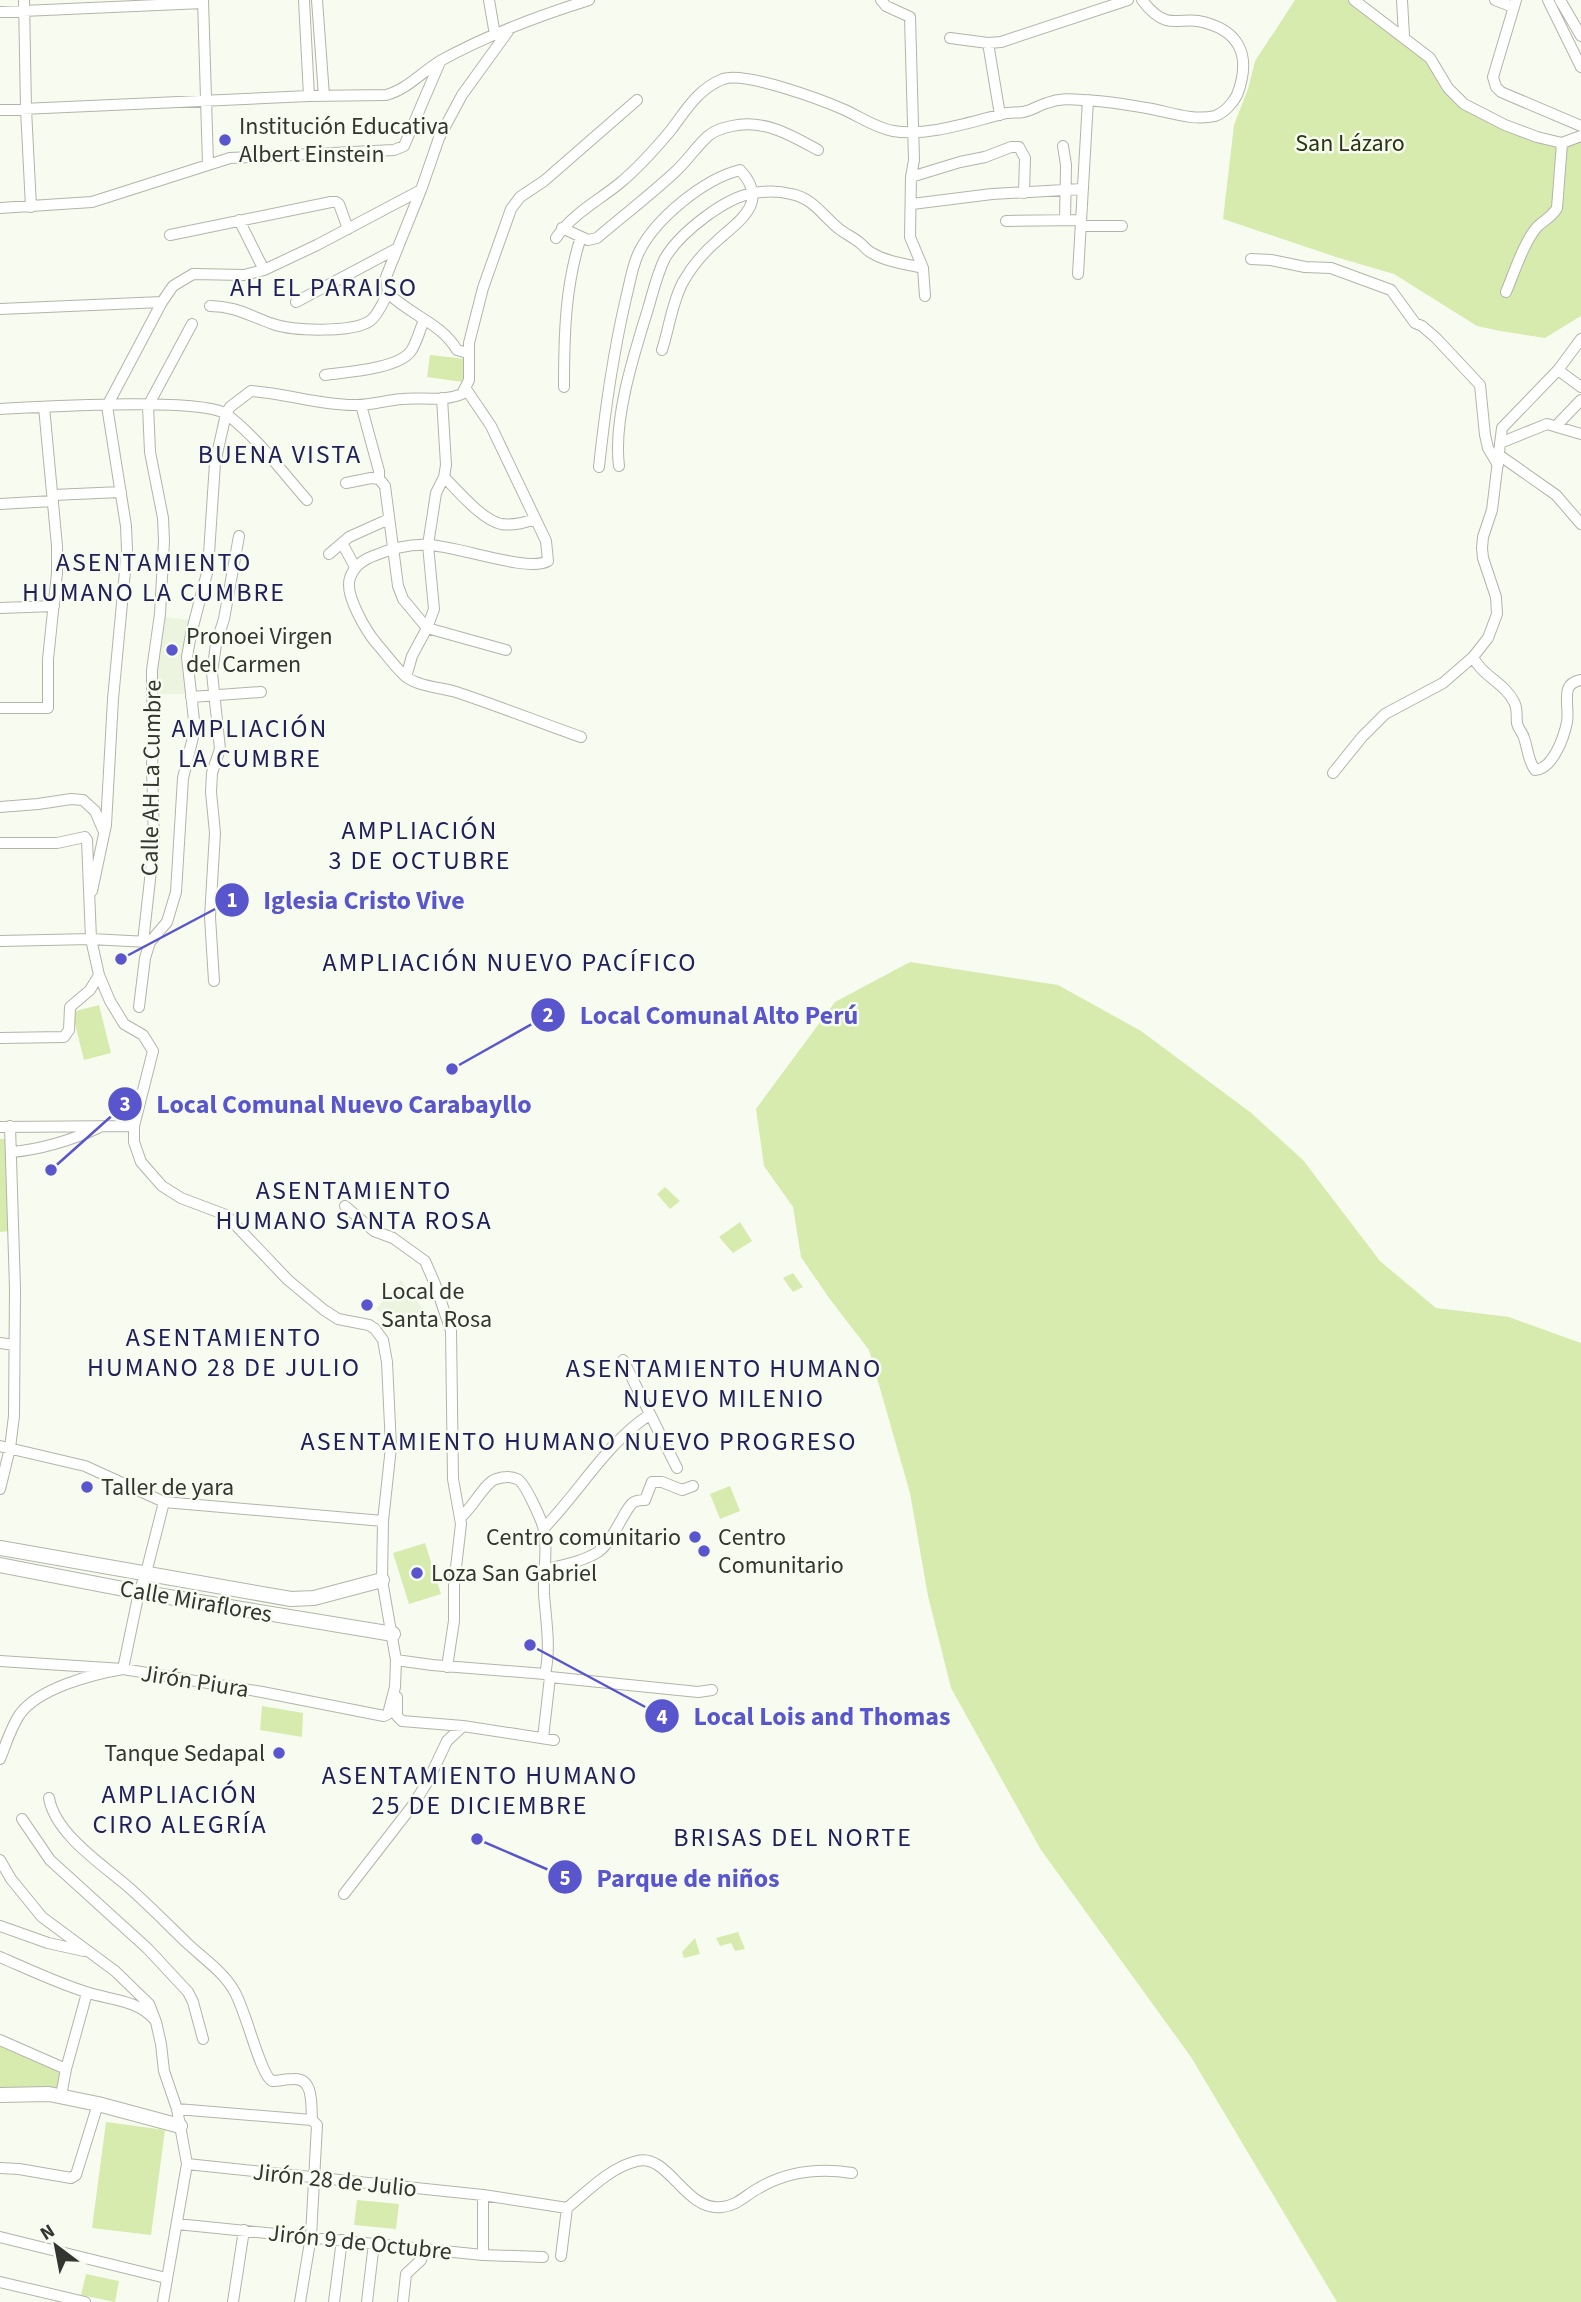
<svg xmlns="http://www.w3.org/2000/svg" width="1581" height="2302" font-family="'Source Sans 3',sans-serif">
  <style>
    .built { fill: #ecf4e0 }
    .green { fill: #d6ebad }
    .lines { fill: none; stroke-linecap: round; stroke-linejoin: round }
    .minor-casing { stroke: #b1b5a9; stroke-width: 12 }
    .tertiary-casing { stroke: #b1b5a9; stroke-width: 16 }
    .minor { stroke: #fff; stroke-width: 10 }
    .tertiary { stroke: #fff; stroke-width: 14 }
    .poi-dot { fill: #5955cd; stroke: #f8fcf0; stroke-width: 2.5 }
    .labels { text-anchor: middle; stroke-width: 5; stroke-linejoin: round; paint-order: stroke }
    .poi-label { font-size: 24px; fill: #333530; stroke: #f8fcf0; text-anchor: start }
    .park-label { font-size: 24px; fill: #2a3413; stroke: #f8fcf0 }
    .street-label { font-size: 24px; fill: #333530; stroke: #f8fcf0 }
    .neighbourhood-label { font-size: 26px; letter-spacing: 2px; fill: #22205a; stroke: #f8fcf0 }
    .leader { fill: none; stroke: #5955cd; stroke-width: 2.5 }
    .callout-dot { fill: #5955cd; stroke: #f8fcf0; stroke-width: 2.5 }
    .mark-label { font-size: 21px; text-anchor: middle; font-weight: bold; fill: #fff }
    .callout-label { font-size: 26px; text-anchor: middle; font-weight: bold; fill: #5955cd; stroke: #f8fcf0; stroke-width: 5; stroke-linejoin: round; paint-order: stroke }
  </style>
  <rect width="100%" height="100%" fill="#f8fcf0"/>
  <path class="built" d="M 163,617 L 191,620 L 184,659 L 185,694 L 154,694 Z
    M 401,1280 L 423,1309 L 398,1328 L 376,1309 Z"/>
  <path class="green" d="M 1295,0 L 1353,0 L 1418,49 L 1458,94 L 1507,125 L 1562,146 L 1581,138 L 1581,316 L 1545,338 L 1500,331 L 1477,326 L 1394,274 L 1339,258 L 1223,219 L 1234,125 L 1248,89 L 1255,61 Z
    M 430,355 L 466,359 L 463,382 L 427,377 Z
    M 910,962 L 1058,985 L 1141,1031 L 1250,1112 L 1303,1160 L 1380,1261 L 1436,1308 L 1509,1317 L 1581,1343 L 1581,2302 L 1337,2302 L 1191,2057 L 1041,1850 L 951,1688 L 928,1596 L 910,1493 L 869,1350 L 829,1298 L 801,1257 L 793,1207 L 764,1166 L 756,1109 L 835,1002 Z
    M 99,1005 L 111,1053 L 84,1060 L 72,1012 Z
    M 0,1139 L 7,1139 L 10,1231 L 0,1232 Z
    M 665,1187 L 680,1201 L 670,1209 L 657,1194 Z
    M 740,1222 L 752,1241 L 733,1253 L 719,1237 Z
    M 793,1273 L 803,1287 L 793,1292 L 783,1278 Z
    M 730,1486 L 740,1511 L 720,1519 L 710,1494 Z
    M 425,1543 L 441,1594 L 409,1604 L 393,1553 Z
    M 262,1706 L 303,1713 L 302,1737 L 260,1730 Z
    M 738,1932 L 745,1949 L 735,1951 L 731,1943 L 720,1946 L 716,1938 Z
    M 695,1938 L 700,1954 L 684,1958 L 682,1952 Z
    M 0,2044 L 62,2072 L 57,2091 L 0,2091 Z
    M 106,2122 L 165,2130 L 151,2235 L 92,2228 Z
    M 357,2200 L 399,2204 L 396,2229 L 354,2225 Z
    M 86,2274 L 119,2281 L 115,2302 L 81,2295 Z"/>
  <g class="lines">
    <defs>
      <path id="minor" d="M 24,0 L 26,109 L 31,207
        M 203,0 L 208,164
        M 304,0 L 309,96
        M 317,0 L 324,96
        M 489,0 L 495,35
        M 881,0 L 886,6 L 910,17 L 914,160 L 911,177 L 910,237 L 923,268 L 925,296
        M 1354,0 L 1430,58 L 1448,88 L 1464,104 L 1505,125 L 1537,137 L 1562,143 L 1581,136
        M 1402,0 L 1404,36
        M 1495,0 L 1513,7
        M 1516,0 L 1493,77 L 1496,87 L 1501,92 L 1581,126
        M 1548,0 L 1581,67
        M 1560,0 L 1581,36
        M 0,12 L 203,3
        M 950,38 L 988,43 L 1001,42 L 1128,0
        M 988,43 L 1000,115
        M 0,110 L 309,96 L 386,95 C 406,90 422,72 440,61 C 487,35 538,16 589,0
        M 1063,146 L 1066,165 L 1065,220
        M 911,177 L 960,162 L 985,157 L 1011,147 L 1019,147 L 1025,158 L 1024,193
        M 912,204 L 992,194 L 1082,189
        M 0,208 L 92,202 L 230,158 L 394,150 L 404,146 L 440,62
        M 239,220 L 264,270
        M 1006,221 L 1081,220
        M 1081,226 L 1122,226
        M 562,228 L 588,240 L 597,238 C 623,216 650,195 675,172 C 687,161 696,147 708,136 C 715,130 723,128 732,126 C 764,119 791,135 818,150
        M 170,235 L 331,202 L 336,202 L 339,204 L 348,229
        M 556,238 C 572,214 598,201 620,183 C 638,168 656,148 671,130 C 686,110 698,89 723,79 C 745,71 822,100 845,110 C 860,117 876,128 893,131 C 929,137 972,121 1007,113 C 1012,112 1017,113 1023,112 C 1031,111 1039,105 1047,103 C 1060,98 1071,99 1084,100 C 1107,101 1130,105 1152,109 C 1172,113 1194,121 1215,116 C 1224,113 1233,103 1237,95 C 1252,56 1240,29 1198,21 C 1188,19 1176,23 1166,20 C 1156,17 1148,8 1142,0
        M 1251,259 L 1271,260 L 1305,267 L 1331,268 L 1391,290 L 1415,323 L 1422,326 L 1436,338 L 1480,385 L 1485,435 L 1488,448 L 1498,465
        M 1078,274 L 1088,100
        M 1506,292 C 1514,273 1524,242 1537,227 C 1544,220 1552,217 1557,208 L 1562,143
        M 388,293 L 386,277 L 421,190 L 439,138 L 462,95 L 509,30
        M 388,293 C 410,315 441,323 457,350 L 468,353
        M 296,302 L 396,249
        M 210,306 C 235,306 250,316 273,324 C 293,331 352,333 370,321 C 378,315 383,302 388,293
        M 0,309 L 162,302
        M 1558,370 L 1581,387
        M 325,375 C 346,372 398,369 411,351 C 417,342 420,329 424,320
        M 564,387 C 564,337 565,285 581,237
        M 466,389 L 491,426 L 546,541 L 548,561 C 528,573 455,545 428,545 C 410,544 393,548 376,555 C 364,559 354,565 350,578 C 344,594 366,631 377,644 C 386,654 395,667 405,676 C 419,687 439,687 456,692 C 498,706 539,722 581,737
        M 442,398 L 446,465 L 444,477 L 436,493 L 428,545 L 434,609 L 427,628 L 506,650
        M 361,405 L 379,471 L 379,479
        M 0,409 C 38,407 201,397 226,414 C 256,436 283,473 307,500
        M 1556,426 L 1581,400
        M 1500,443 L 1547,424 L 1581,434
        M 1499,455 L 1556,495 L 1581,524
        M 619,466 C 613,419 634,354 648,309 C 653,292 657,274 665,258 C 680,233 725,197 754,193 C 765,191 780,191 791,194 C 813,198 822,215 838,228 C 845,234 853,237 860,243 C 864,246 867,251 872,253 C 887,262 906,264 923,268
        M 599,467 C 605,410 613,354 626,298 C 630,283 632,266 639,252 C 656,218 704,179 740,170 C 770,202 740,220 718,240 C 704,252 692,266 683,282 C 672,302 669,329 662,350
        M 444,477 C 458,491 482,520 501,524 C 513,526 524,523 535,519
        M 346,483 L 371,478 L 379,479 L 385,486 L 398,586 L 403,599 L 427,628 L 412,656 L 406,677
        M 53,495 L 121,492
        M 0,504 L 53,501
        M 342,543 L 355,567
        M 329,554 L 349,537 L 389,519
        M 0,608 L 54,606
        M 1473,657 C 1482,676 1505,683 1514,702 C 1518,709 1516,715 1517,723 C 1518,729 1523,733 1524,738 C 1528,749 1528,761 1535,770 C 1553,769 1564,737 1567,722 C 1569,712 1565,699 1568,689 C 1570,683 1576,681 1581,680
        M 191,697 L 261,692
        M 0,708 L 48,708 L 48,659 L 57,573 L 57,546 L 44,407
        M 1333,773 L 1362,737 L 1385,714 L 1443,683 L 1473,657 L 1488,638 L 1497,614 L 1496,597 L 1483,558 L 1482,548 L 1483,537 L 1492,510 L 1502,428 L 1558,370 L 1581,339
        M 0,807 L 38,804 L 71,799 L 83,800 L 95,811 L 104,832
        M 0,843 L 57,843 L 85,837 L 87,840 L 91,939 L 99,975 L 110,1001 L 124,1024 L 143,1035 L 153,1051 L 134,1126 L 134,1142 L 141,1162 L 162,1186 L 181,1198 L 226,1215 L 288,1280 L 324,1310 L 338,1319 L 369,1325 L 375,1329 L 383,1340 L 387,1362 L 391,1447 L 383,1521 L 382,1580 L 396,1660 L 395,1687 L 388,1714 L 384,1716 L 262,1692 L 123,1669 L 0,1661
        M 92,891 L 106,825 L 113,699 L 127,550 L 126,526 L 107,406 L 162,302 L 173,286 L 193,274 L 244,275 L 264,270 L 317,245 L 421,190
        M 0,941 L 91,939 L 148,942
        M 143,942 L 154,844 L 152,765 L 155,718 L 152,698 L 152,670 L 160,614 L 164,541 L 163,518 L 150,452 L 148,406 L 192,324
        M 214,981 L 210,917 L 215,833 L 211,792 L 212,773 L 220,749 L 212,673 L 216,644 L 224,619 L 239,536
        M 139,1007 L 145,958 L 150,942 L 167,922 L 176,892 L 183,778 L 195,729 L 187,657 L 191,634 L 208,569 L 215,463 L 226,414 L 230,407 L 251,391 C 285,393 319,405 353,405 C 370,406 386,400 402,399 C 422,397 443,402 462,394 L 469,380 L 469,343 L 483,288 L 511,209 L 520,197 L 544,181 L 637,100
        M 0,1038 L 64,1037 L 69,1030 L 70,1007 L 90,990 L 99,975
        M 0,1127 L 134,1126
        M 11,1152 C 39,1150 72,1140 98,1128
        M 345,1206 L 374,1231 L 393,1238 L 425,1261 L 435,1284 L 451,1331 L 453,1479 L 461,1524 L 454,1585 L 454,1621 L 447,1667
        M 0,1343 L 14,1345
        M 623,1360 L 677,1468
        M 0,1446 L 85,1466 L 164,1502 L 383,1521
        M 0,1489 L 10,1448 L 14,1416 L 15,1289 L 10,1126
        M 460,1518 C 472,1509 485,1482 496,1479 C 502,1477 511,1476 517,1479 C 525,1482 542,1521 544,1530 C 548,1551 543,1573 544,1594 C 546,1621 551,1648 545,1674
        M 544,1528 C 580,1491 606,1444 649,1415
        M 544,1570 C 562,1565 582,1562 598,1552 C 614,1541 625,1507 634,1502 C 636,1501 642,1500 645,1500 L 652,1482 L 662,1482 L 682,1490 L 693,1486
        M 396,1660 L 432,1665 L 545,1674 L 550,1677 L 698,1692 L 712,1690
        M 397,1697 L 397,1716 L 402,1721 L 463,1726 L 554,1740
        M 543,1738 L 550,1677
        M 0,1759 C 6,1744 11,1727 20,1714 C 39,1688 93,1674 123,1669 L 139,1592 L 146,1573 L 164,1502
        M 49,1798 C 55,1833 100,1863 126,1885 C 147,1903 167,1924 188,1944 C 203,1958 222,1971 233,1989 C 245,2006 260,2075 272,2081 C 279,2081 286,2079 294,2079 C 314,2078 311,2105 312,2120
        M 22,1819 L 50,1860 L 148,1949 L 188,1992 L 193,2002 L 203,2039
        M 0,1860 L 11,1879 L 42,1917 L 115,1971 L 149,2004 L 156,2022 L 161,2044 L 164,2071 L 177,2109 L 187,2164 L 163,2302
        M 344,1894 L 413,1805 L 428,1781 L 447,1741 L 463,1726
        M 0,1926 L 48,1943 L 84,1951
        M 0,1957 C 28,1969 57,1983 86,1992 C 109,2000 137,1999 155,2020
        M 0,2040 L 66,2069
        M 61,2096 L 66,2069 L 87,1993
        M 177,2109 L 312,2120 L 317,2125 L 311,2236 L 300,2302
        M 187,2164 L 483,2195 L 567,2208 C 588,2191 609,2168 637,2161 C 669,2153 685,2212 722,2207 C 737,2206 747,2194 759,2188 C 788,2171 820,2168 852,2173
        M 0,2168 L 19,2169 L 71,2178 L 76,2175 L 98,2104
        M 483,2195 L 483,2255
        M 177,2224 L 483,2255 L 543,2257
        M 0,2237 L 166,2278
        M 561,2256 L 567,2208
        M 0,2282 L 85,2302
        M 233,2302 L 244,2230
        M 334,2302 L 342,2240
        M 367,2302 L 374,2243
        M 403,2302 L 406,2274 L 421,2260 L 424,2249"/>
      <path id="tertiary" d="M 0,1548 L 291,1599 L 314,1598 L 382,1580
        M 0,1565 L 139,1592 L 393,1634
        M 0,2095 L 49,2094 L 98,2104 L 180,2126"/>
    </defs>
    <use href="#minor" class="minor-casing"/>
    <use href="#tertiary" class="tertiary-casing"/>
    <use href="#minor" class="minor"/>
    <use href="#tertiary" class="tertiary"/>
  </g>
  <g class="poi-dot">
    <circle cx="225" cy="140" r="7"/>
    <circle cx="172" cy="650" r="7"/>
    <circle cx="367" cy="1305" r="7"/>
    <circle cx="87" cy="1487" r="7"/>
    <circle cx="695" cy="1537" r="7"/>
    <circle cx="704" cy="1551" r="7"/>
    <circle cx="417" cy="1573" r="7"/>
    <circle cx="279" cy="1753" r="7"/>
  </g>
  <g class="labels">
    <g class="poi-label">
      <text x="239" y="134">Institución Educativa<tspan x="239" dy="28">Albert Einstein</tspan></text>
      <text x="186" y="644">Pronoei Virgen<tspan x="186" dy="28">del Carmen</tspan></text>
      <text x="381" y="1299">Local de<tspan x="381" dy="28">Santa Rosa</tspan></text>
      <text x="101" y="1495">Taller de yara</text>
      <text x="681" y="1545" text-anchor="end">Centro comunitario</text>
      <text x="718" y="1545">Centro<tspan x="718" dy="28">Comunitario</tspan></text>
      <text x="431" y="1581">Loza San Gabriel</text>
      <text x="265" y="1761" text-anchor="end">Tanque Sedapal</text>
    </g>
    <g class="park-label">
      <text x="1350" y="151">San Lázaro</text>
    </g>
    <g class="street-label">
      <text transform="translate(151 778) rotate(-89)" y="8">Calle AH La Cumbre</text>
      <text transform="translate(196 1601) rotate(10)" y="8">Calle Miraflores</text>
      <text transform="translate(195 1681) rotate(9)" y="8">Jirón Piura</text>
      <text transform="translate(335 2180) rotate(6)" y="8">Jirón 28 de Julio</text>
      <text transform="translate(360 2242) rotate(6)" y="8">Jirón 9 de Octubre</text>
    </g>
    <g class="neighbourhood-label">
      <text x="324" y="296">AH EL PARAISO</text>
      <text x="280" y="463">BUENA VISTA</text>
      <text x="154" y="571">ASENTAMIENTO<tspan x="154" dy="30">HUMANO LA CUMBRE</tspan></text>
      <text x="250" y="737">AMPLIACIÓN<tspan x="250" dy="30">LA CUMBRE</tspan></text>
      <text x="420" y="839">AMPLIACIÓN<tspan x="420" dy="30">3 DE OCTUBRE</tspan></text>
      <text x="510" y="971">AMPLIACIÓN NUEVO PACÍFICO</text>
      <text x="354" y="1199">ASENTAMIENTO<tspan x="354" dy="30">HUMANO SANTA ROSA</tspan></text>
      <text x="224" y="1346">ASENTAMIENTO<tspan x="224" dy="30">HUMANO 28 DE JULIO</tspan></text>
      <text x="724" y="1377">ASENTAMIENTO HUMANO<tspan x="724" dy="30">NUEVO MILENIO</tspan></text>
      <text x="579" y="1450">ASENTAMIENTO HUMANO NUEVO PROGRESO</text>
      <text x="480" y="1784">ASENTAMIENTO HUMANO<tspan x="480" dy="30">25 DE DICIEMBRE</tspan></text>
      <text x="180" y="1803">AMPLIACIÓN<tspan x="180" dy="30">CIRO ALEGRÍA</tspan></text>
      <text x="793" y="1846">BRISAS DEL NORTE</text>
    </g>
  </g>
  <path class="leader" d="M121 959L232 900M452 1069L548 1015M51 1170L125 1104M530 1645L662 1716M477 1839L565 1877"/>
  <g class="callout-dot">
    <circle cx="121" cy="959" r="7"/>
    <circle cx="452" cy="1069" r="7"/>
    <circle cx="51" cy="1170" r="7"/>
    <circle cx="530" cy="1645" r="7"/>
    <circle cx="477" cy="1839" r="7"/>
    <circle cx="232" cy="900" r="18"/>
    <circle cx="548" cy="1015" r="18"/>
    <circle cx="125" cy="1104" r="18"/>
    <circle cx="662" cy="1716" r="18"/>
    <circle cx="565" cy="1877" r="18"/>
  </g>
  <g class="mark-label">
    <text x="232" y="907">1</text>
    <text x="548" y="1022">2</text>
    <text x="125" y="1111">3</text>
    <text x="662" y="1724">4</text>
    <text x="565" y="1885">5</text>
  </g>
  <g class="callout-label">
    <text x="364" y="909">Iglesia Cristo Vive</text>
    <text x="719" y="1024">Local Comunal Alto Perú</text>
    <text x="344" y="1113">Local Comunal Nuevo Carabayllo</text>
    <text x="822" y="1725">Local Lois and Thomas</text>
    <text x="688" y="1887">Parque de niños</text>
  </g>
  <g transform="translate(56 2246) rotate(328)" stroke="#f8fcf0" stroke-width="5" paint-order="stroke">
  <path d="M0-5L12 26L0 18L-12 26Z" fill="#333530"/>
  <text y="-10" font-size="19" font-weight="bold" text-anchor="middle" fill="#333530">N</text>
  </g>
</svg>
